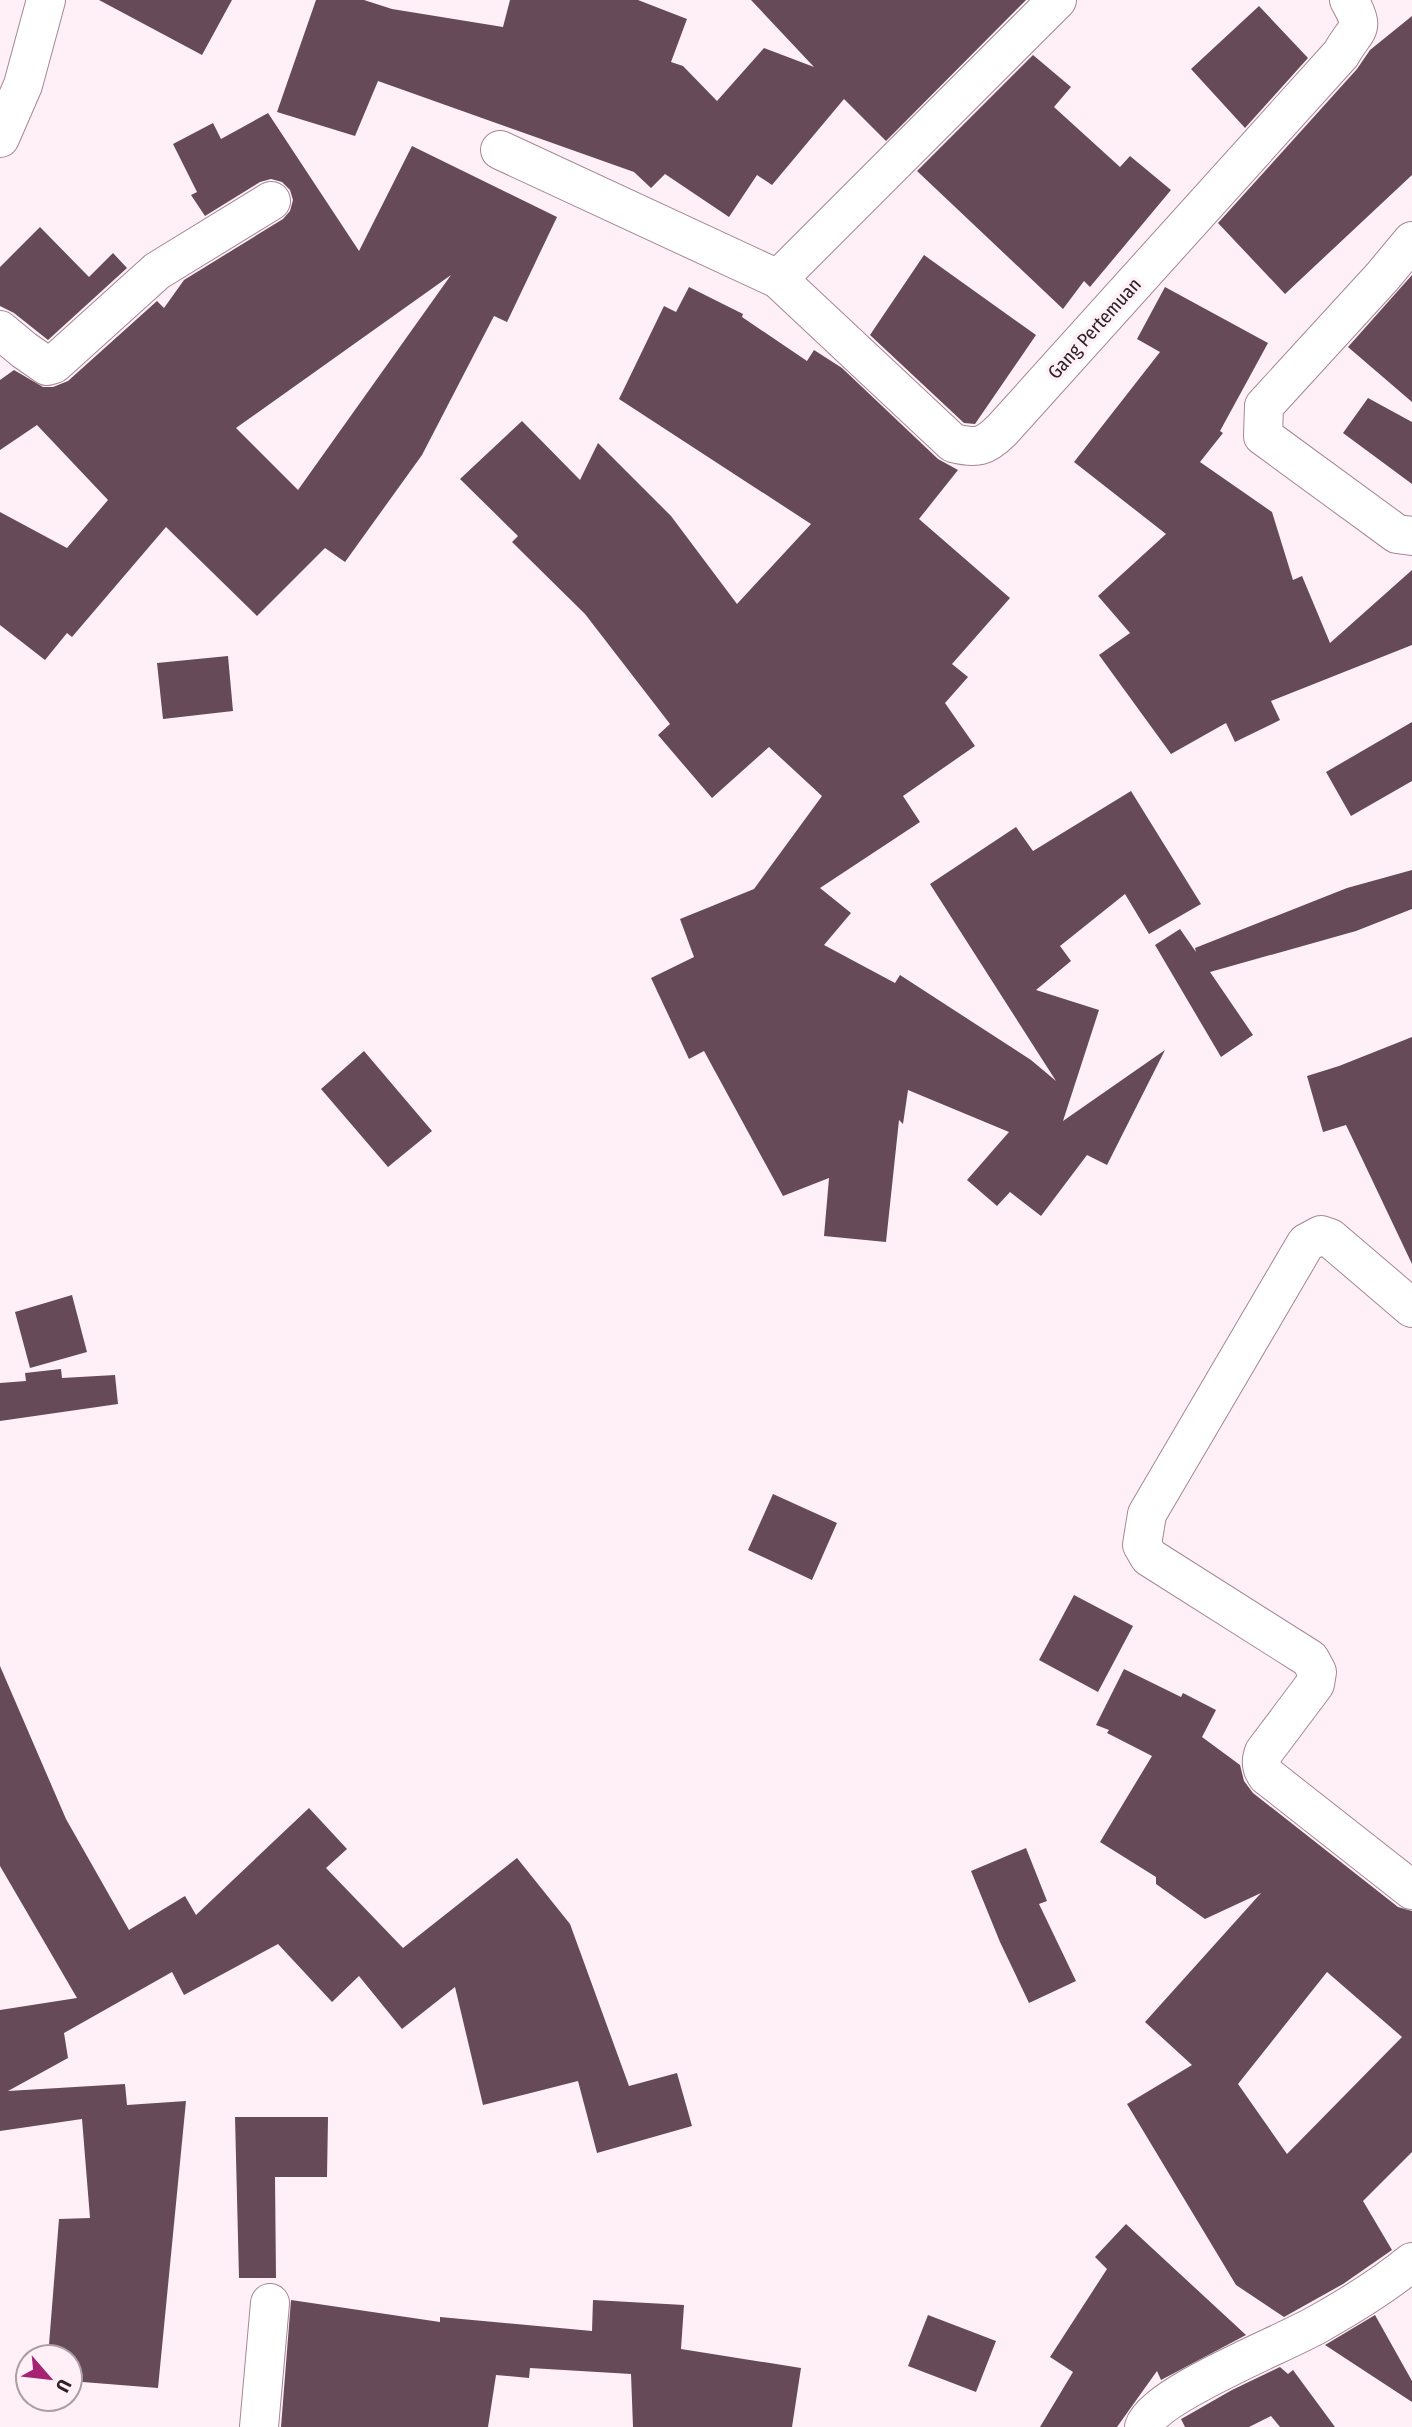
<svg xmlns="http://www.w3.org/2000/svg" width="1412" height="2427" font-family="'Fira Sans Condensed',sans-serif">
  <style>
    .building { fill: #664a58; fill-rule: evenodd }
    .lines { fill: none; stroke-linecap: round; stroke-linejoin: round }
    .minor-casing { stroke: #a68695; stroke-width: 40 }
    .minor { stroke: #fff; stroke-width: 38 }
    .labels { text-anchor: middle; stroke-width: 7; stroke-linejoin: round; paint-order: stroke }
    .street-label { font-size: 19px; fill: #2e2127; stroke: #fef0f6 }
  </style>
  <rect width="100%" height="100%" fill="#fef0f6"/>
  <path class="building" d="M 99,0 L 232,0 L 202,55 Z
    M 316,0 L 364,0 L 392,9 L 503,27 L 510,0 L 638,0 L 687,19 L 671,62 L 683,66 L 717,101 L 764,48 L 814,67 L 751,0 L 1026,0 L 886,141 L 844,99 L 772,185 L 757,175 L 729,217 L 665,174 L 651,188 L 634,172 L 378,81 L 355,136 L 277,112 Z
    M 1259,6 L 1308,58 L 1245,128 L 1191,69 Z
    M 1412,16 L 1412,175 L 1285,294 L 1218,223 L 1357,69 L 1370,50 Z
    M 1033,55 L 1071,87 L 1054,107 L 1120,167 L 1130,156 L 1171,190 L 1090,287 L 1084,281 L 1063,309 L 917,171 Z
    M 268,113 L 359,251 L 412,146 L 557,217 L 507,322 L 494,316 L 422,455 L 345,562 L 325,548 L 257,616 L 166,527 L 72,637 L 67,633 L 45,660 L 0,625 L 0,512 L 67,548 L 108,500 L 37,425 L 0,450 L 0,380 L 14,370 L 43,387 L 53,387 L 68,381 L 157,301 L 164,308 L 184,280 L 283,219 L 290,211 L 293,200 L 290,190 L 282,182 L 271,179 L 260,182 L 205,216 L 191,195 L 197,192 L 173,144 L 213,123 L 221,139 ZM 451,275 L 298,490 L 236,428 Z
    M 40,227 L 89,277 L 113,253 L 127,268 L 48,340 L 14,313 L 0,306 L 0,267 Z
    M 924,255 L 1036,335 L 975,424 L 964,423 L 870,335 Z
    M 1412,275 L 1412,402 L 1348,347 Z
    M 689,287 L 743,314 L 742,317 L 807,361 L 814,350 L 842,368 L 938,459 L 958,470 L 919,519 L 1010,598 L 952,664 L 968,677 L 945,703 L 975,746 L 903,796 L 920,822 L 820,888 L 851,913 L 824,945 L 895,983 L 900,975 L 1031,1060 L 1056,1081 L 930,884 L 1016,827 L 1033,851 L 1131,791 L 1201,904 L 1149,934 L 1125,894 L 1060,946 L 1071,961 L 1036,990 L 1099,1010 L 1063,1121 L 1165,1050 L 1107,1165 L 1087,1155 L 1041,1216 L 1010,1192 L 997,1206 L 967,1180 L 1009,1132 L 908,1090 L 903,1124 L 899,1120 L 886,1242 L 824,1236 L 829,1178 L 783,1196 L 704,1051 L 689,1059 L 651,978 L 694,957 L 680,919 L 754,889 L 822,796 L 769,747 L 712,798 L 658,735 L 670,724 L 585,614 L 512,542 L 518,536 L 460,479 L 522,421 L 580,480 L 598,443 L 671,516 L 737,604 L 811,524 L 619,399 L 664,306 L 676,312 Z
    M 1165,287 L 1268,343 L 1220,431 L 1223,433 L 1200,462 L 1272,512 L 1293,580 L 1302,576 L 1330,643 L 1412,570 L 1412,645 L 1271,701 L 1280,720 L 1235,742 L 1226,723 L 1171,754 L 1099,655 L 1130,633 L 1098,596 L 1166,534 L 1074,462 L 1160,352 L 1137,339 Z
    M 1368,398 L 1412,422 L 1412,484 L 1343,433 Z
    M 228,656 L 233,711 L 163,719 L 157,663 Z
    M 1412,722 L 1412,781 L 1351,816 L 1326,772 Z
    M 1412,870 L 1412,909 L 1356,931 L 1210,972 L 1253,1035 L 1221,1057 L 1155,945 L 1180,929 L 1196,952 L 1195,948 L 1347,888 Z
    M 1412,1037 L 1412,1264 L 1346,1125 L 1323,1132 L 1307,1076 L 1339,1066 Z
    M 364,1051 L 432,1131 L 388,1167 L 321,1089 Z
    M 72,1295 L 87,1352 L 30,1368 L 15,1312 Z
    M 61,1369 L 62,1378 L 115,1375 L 118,1404 L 0,1421 L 0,1383 L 26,1381 L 25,1373 Z
    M 773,1494 L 837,1523 L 812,1580 L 748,1550 Z
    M 1074,1595 L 1133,1626 L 1098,1692 L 1039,1660 Z
    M 0,1666 L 66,1819 L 129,1930 L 185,1896 L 196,1915 L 309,1808 L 347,1849 L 326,1868 L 403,1948 L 517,1858 L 570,1924 L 629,2086 L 677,2073 L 692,2126 L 597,2153 L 578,2081 L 483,2105 L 455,1987 L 402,2029 L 359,1976 L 332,2002 L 278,1944 L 184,1995 L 172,1972 L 64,2033 L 68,2058 L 8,2091 L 125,2084 L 127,2105 L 186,2101 L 158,2388 L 70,2381 L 70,2357 L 48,2357 L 59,2219 L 90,2218 L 82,2119 L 0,2131 L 0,2010 L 77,1998 L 0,1866 Z
    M 1124,1669 L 1181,1697 L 1183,1693 L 1216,1710 L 1202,1737 L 1240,1765 L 1244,1781 L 1253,1793 L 1398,1907 L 1412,1911 L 1412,2152 L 1363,2201 L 1392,2250 L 1343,2284 L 1284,2317 L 1236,2285 L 1127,2104 L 1192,2065 L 1145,2022 L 1261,1893 L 1205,1919 L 1156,1884 L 1156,1877 L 1100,1842 L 1152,1756 L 1107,1733 L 1109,1730 L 1096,1725 ZM 1327,1972 L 1402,2037 L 1287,2154 L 1238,2084 Z
    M 1026,1848 L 1047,1901 L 1039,1904 L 1076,1981 L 1029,2003 L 1000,1942 L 971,1871 Z
    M 235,2117 L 328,2117 L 327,2177 L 275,2177 L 276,2278 L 239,2278 Z
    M 1126,2224 L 1246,2335 L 1161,2380 L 1157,2371 L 1117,2427 L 1040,2427 L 1073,2372 L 1050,2357 L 1107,2269 L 1095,2257 Z
    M 291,2300 L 440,2322 L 440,2317 L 592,2331 L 593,2300 L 684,2305 L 681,2349 L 801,2368 L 792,2427 L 633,2427 L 631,2374 L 530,2368 L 529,2378 L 496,2375 L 488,2427 L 281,2427 Z
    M 928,2315 L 996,2341 L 976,2392 L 908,2366 Z
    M 1375,2315 L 1412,2381 L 1412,2402 L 1325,2345 Z
    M 1280,2367 L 1288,2374 L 1293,2370 L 1335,2427 L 1280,2427 L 1271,2416 L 1249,2427 L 1185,2427 L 1181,2419 L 1183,2418 L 1232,2390 Z"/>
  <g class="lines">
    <defs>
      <path id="minor" d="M 0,138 L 23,85 L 46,0
        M 500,150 L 778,279 L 953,443 C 977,449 985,447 1002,430 L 1341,54 C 1356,26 1367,32 1349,0
        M 1412,241 L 1383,276 L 1264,406 L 1263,436 L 1397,534 L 1412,536
        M 778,279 L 1057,0
        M 0,330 L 24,350 L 47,366 L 54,364 L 157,271 L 271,201
        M 1412,1308 L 1330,1238 L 1321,1235 L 1306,1243 L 1147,1514 L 1142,1545 L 1149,1557 L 1310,1659 L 1317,1672 L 1315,1684 L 1264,1752 C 1260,1762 1261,1768 1267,1776 L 1412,1890
        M 259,2427 L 270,2303
        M 1144,2427 C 1154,2394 1284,2344 1318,2324 C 1350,2306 1383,2286 1412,2262"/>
    </defs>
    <use href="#minor" class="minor-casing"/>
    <use href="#minor" class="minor"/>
  </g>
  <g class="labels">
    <g class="street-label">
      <text transform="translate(1094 328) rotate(-48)" y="7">Gang Pertemuan</text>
    </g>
  </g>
  <g transform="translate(49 2378) rotate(118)"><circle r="33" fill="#fef0f6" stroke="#ab9da3" stroke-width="2"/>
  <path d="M0-5L12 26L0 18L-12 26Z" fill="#a52372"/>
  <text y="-10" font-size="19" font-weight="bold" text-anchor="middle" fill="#2e2127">U</text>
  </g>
</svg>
